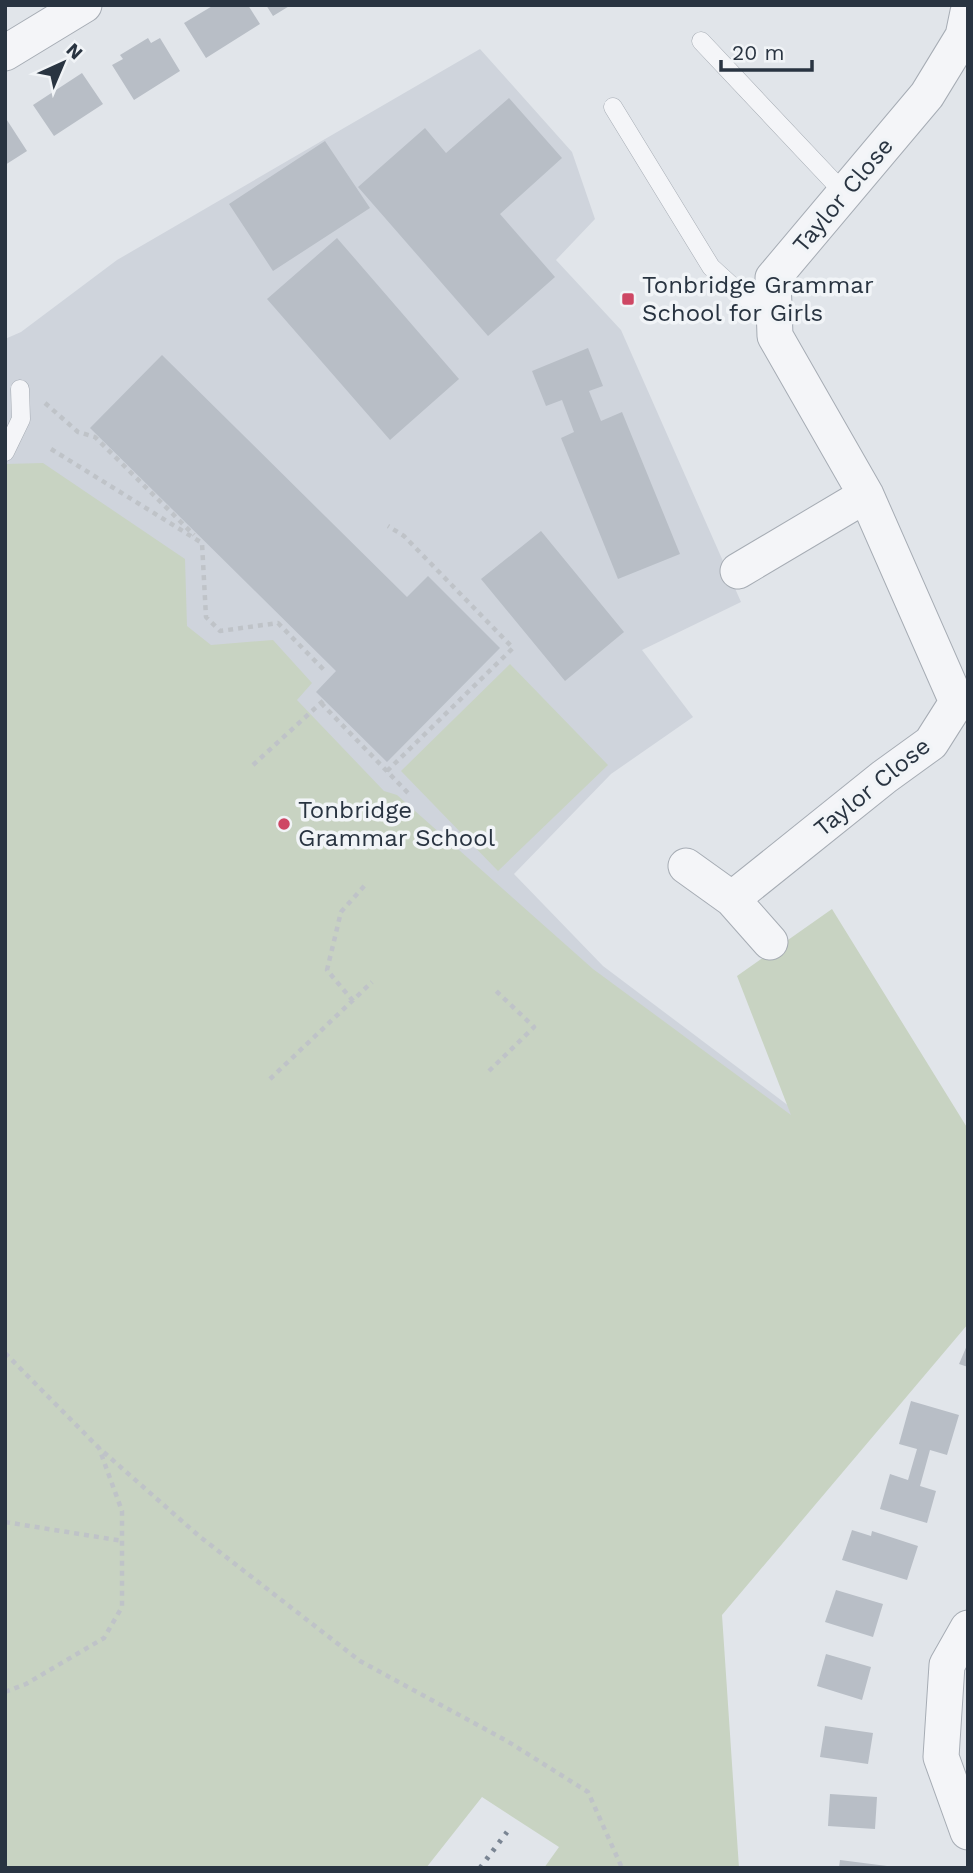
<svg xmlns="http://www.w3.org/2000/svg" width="973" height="1873" font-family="'Work Sans',sans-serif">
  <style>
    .built { fill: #cfd4dc }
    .green { fill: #c8d3c2 }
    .building { fill: #b8bec6 }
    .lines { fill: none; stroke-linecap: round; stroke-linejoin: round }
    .service-casing { stroke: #a6acb4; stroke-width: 19 }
    .minor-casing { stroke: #a6acb4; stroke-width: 37 }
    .path { stroke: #bfc3c8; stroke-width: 4.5; stroke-dasharray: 5 5; stroke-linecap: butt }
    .service { stroke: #f4f5f8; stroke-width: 18 }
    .minor { stroke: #f4f5f8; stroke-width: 35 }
    .rail { stroke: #7a8593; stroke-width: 5; stroke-dasharray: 3.5 7; stroke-linecap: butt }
    .poi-dot { fill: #ce4764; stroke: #f1f4f7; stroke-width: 2.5 }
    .labels { text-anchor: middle; stroke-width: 7; stroke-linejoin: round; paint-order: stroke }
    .street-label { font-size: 24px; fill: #293441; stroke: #f1f4f7 }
    .poi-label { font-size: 24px; fill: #293441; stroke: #f1f4f7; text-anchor: start }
  </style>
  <rect width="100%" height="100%" fill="#e1e5ea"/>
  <path class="built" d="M 480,49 L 572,152 L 595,219 L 556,260 L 621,330 L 741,602 L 642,650 L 693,717 L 611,774 L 514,874 L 603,966 L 895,1186 L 5,1160 L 5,339 L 21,332 L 117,260 Z"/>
  <path class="green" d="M 43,463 L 185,559 L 187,626 L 211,645 L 273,640 L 312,683 L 297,700 L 384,791 L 397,795 L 593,969 L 791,1115 L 737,976 L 832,909 L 968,1129 L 968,1324 L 722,1615 L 739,1868 L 544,1868 L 559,1847 L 482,1797 L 426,1868 L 5,1868 L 5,464 Z
    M 510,664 L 608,765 L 498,871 L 401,771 Z"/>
  <path class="building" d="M 214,5 L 248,5 L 260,24 L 206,58 L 184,23 Z
    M 266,5 L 291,5 L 273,16 Z
    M 148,38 L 151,43 L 160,38 L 180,71 L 134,100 L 112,65 L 123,59 L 120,55 Z
    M 82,73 L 103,104 L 54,136 L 33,105 Z
    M 509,98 L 562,158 L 500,214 L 555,277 L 488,336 L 358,187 L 425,128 L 446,153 Z
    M 5,117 L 27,151 L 5,165 Z
    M 325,141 L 370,208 L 273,271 L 229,204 Z
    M 337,238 L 459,379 L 390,440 L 267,299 Z
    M 588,348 L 603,386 L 589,391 L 601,421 L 622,412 L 680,554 L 618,579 L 561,438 L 574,432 L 562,400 L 546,406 L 532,371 Z
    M 162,355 L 407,597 L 428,576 L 500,648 L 387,762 L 316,692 L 336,671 L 90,428 Z
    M 541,531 L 624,632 L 565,681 L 481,579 Z
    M 968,1343 L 968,1367 L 959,1364 Z
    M 911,1401 L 959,1415 L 947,1455 L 930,1450 L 920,1486 L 936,1491 L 927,1523 L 880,1509 L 890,1474 L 908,1480 L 917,1449 L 899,1444 Z
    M 852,1530 L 871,1536 L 872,1531 L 918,1546 L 907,1580 L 842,1560 Z
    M 836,1590 L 883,1604 L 873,1637 L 825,1622 Z
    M 826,1654 L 871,1667 L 862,1700 L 817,1686 Z
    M 825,1726 L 873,1733 L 868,1764 L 820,1757 Z
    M 830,1794 L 877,1797 L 875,1829 L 828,1826 Z
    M 840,1860 L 887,1866 L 887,1868 L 839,1868 Z"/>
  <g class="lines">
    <defs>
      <path id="service" d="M 701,41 L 845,194
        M 613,107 L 711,267 L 745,298 L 774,305
        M 5,452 L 21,419 L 20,389"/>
      <path id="minor" d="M 5,53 L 84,5
        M 738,571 L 866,495
        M 686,866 L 732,899
        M 770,942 L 732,899 L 884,777 L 931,743 L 957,702 L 866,495 L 775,336 L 773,278 L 927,95 L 963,36 L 968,12
        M 968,1628 L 947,1665 L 941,1757 L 968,1832"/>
    </defs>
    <use href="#service" class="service-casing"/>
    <use href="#minor" class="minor-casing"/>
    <path class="path" d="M 45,403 L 78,432 L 95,437 L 194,535
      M 51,449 L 202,543 L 206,617 L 220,631 L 278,623 L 325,671
      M 321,703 L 408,793
      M 253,765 L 324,700
      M 387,771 L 513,648 L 404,536 L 388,526
      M 353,1001 L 327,970 L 341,912 L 365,885
      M 489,1071 L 534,1027 L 493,988
      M 270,1079 L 372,982
      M 5,1353 L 99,1448 L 199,1536 L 360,1661 L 507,1741 L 588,1792 L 622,1868
      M 5,1522 L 123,1541
      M 5,1692 L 26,1684 L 104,1638 L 122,1607 L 122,1511 L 99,1448"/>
    <use href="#service" class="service"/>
    <use href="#minor" class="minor"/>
    <path class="rail" d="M 480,1868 L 507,1832"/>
  </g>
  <g class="poi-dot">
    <rect x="621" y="292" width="14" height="14" rx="3.5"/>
    <circle cx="284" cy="824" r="7"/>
  </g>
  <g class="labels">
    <g class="street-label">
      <text transform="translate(843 195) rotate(-50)" y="8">Taylor Close</text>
      <text transform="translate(872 787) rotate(-39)" y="8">Taylor Close</text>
    </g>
    <g class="poi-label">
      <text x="642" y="293">Tonbridge Grammar<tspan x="642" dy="28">School for Girls</tspan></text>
      <text x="298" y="818">Tonbridge<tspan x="298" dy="28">Grammar School</tspan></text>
    </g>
  </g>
  <rect width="973" height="1873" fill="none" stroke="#293441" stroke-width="14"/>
  <g transform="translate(63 63) rotate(44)" stroke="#f1f4f7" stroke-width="5" paint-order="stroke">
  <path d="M0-5L12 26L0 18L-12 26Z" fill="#293441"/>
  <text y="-10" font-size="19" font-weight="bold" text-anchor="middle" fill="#293441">N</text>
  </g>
  <path d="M721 60v10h91v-10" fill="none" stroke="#293441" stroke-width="3.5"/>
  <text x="732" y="60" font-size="21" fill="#293441" stroke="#f1f4f7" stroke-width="5" paint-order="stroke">20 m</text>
</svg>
